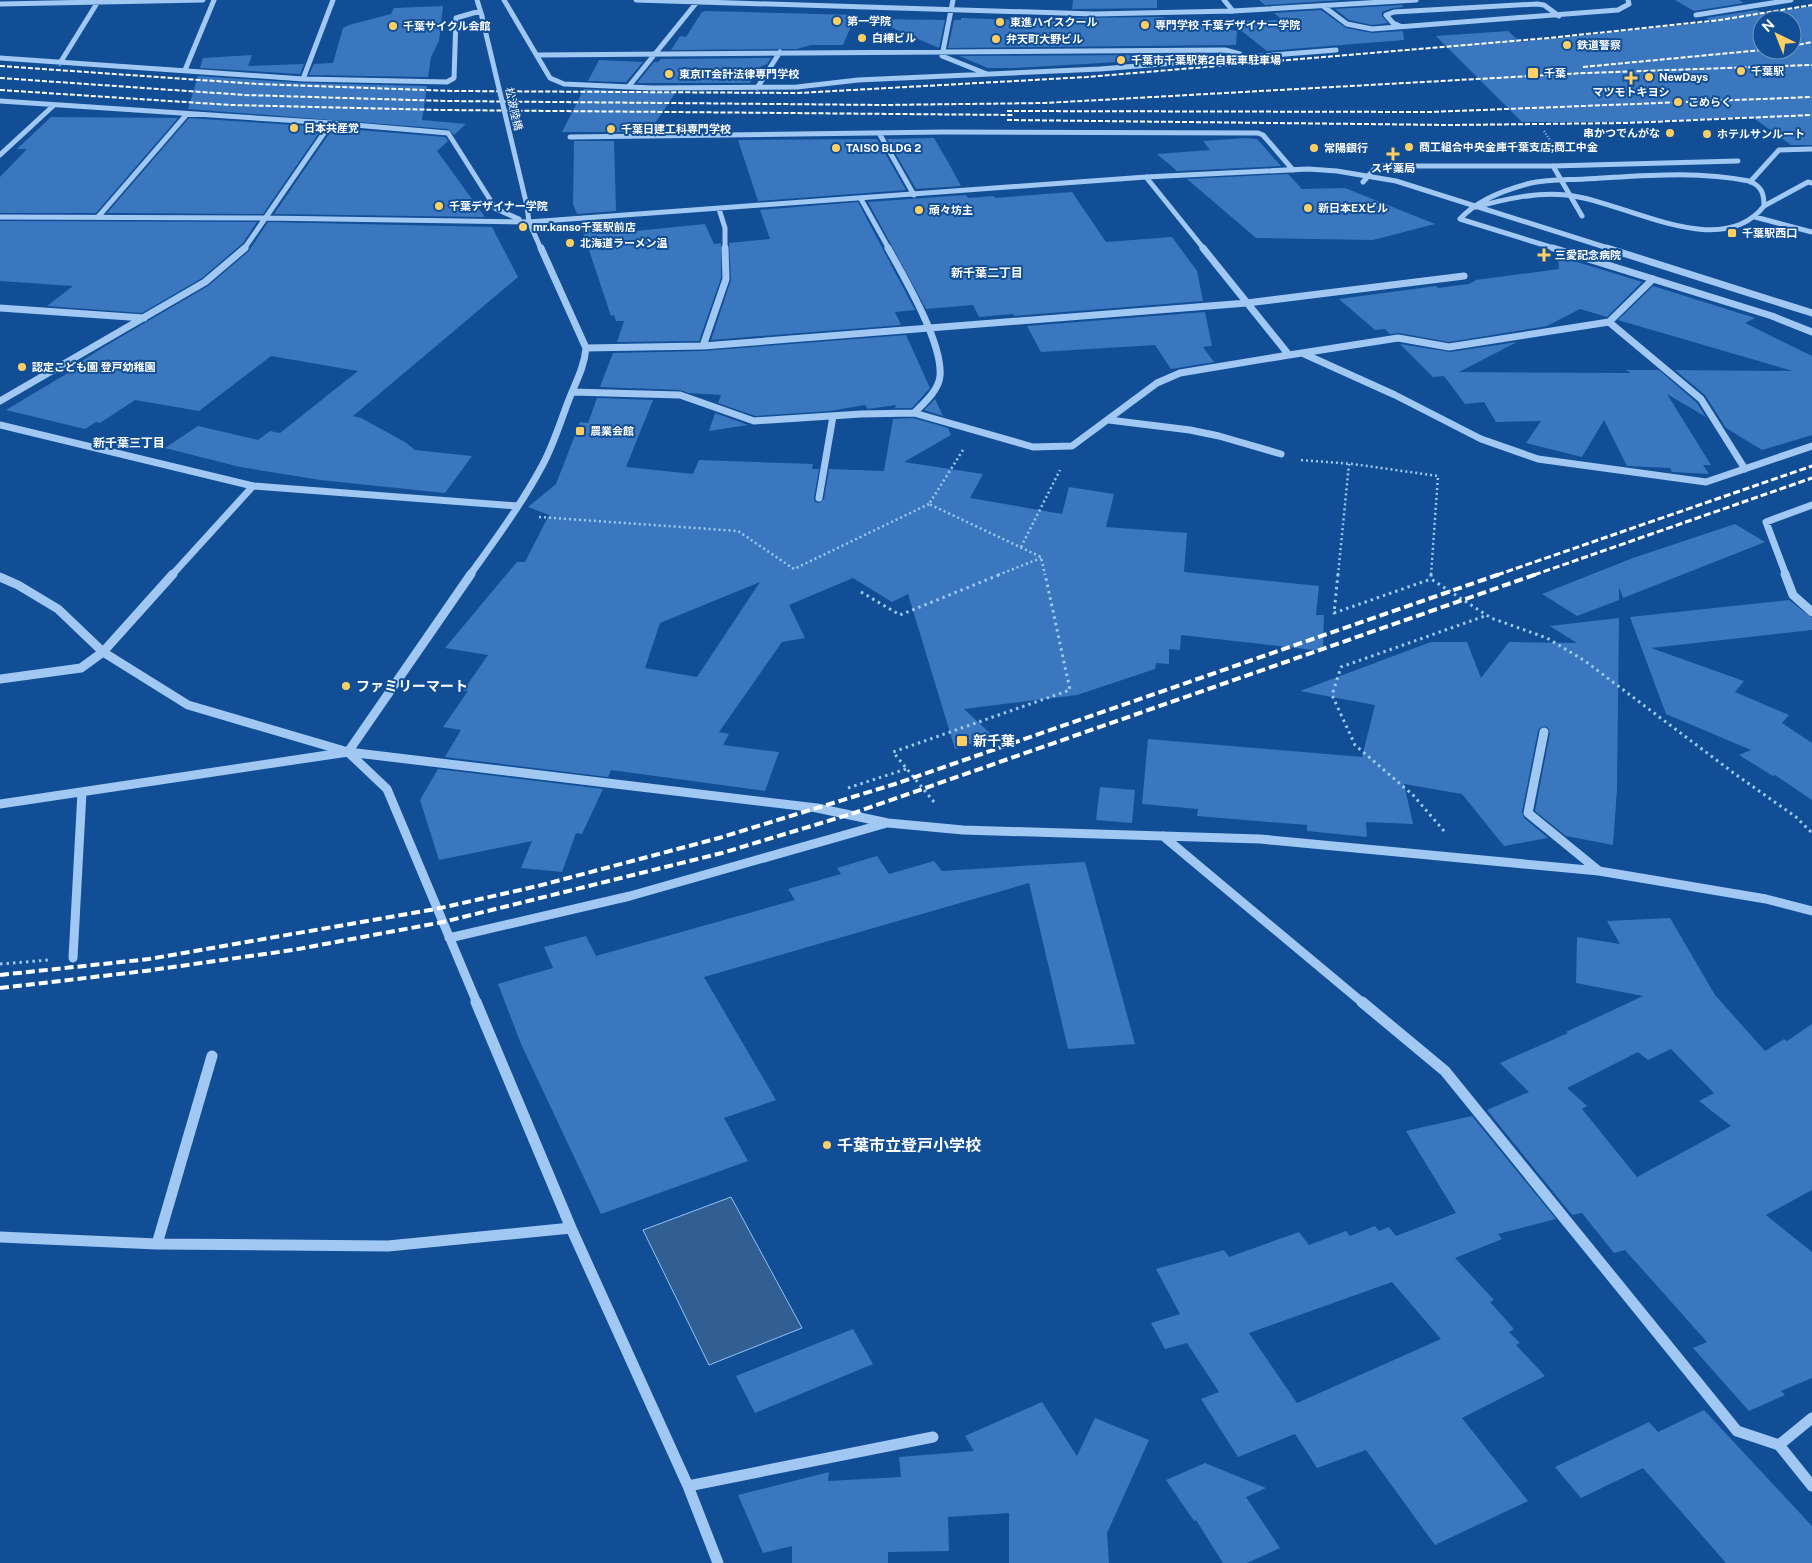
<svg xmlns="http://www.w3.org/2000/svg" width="1812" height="1563" font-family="'Public Sans','Noto Sans JP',sans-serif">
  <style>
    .water { fill: #315e93; stroke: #92c3f7 }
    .building { fill: #3a77be; fill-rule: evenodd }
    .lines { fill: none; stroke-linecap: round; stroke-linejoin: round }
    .path-far2 { stroke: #a0c8f3; stroke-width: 2; stroke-dasharray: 1 2; stroke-linecap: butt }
    .path-far1 { stroke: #a0c8f3; stroke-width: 2.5; stroke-dasharray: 2 3; stroke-linecap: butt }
    .path { stroke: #a0c8f3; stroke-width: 3; stroke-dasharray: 2.5 4; stroke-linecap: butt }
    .minor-far3 { stroke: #a0c8f3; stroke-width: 5 }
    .minor-far2 { stroke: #a0c8f3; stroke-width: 7 }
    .minor-far1 { stroke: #a0c8f3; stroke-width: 9 }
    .minor { stroke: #a0c8f3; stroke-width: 11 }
    .rail-far2 { stroke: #fff; stroke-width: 2; stroke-dasharray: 5 2; stroke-linecap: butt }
    .rail-far1 { stroke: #fff; stroke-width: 3; stroke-dasharray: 7 3; stroke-linecap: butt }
    .rail { stroke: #fff; stroke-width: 4; stroke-dasharray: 9 4; stroke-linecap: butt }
    .minor-bridge { stroke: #a0c8f3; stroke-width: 5 }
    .poi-dot { fill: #ffcf63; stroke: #114e96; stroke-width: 2 }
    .labels { text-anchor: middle; stroke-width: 4; stroke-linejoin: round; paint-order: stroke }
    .far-poi-label { font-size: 11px; font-weight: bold; fill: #fff; stroke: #114e96; text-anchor: start }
    .far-street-label { font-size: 11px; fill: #fff; stroke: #114e96 }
    .far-neighbourhood-label { font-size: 12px; font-weight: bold; fill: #fff; stroke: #114e96 }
    .poi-label { font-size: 14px; font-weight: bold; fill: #fff; stroke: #114e96; text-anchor: start }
    .near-poi-label { font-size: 16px; font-weight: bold; fill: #fff; stroke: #114e96; text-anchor: start }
  </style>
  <rect width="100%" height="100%" fill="#114e96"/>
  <path class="water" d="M 731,1197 L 802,1328 L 709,1365 L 643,1230 Z"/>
  <path class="building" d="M 1073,0 L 1157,0 L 1157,8 L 1072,9 Z
    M 1259,0 L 1343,0 L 1265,5 Z
    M 1675,0 L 1739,0 L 1744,3 L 1694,11 Z
    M 1402,5 L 1403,7 L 1393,8 L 1382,12 L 1382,16 L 1388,23 L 1372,25 L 1349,20 L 1335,9 Z
    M 443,6 L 439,41 L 431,57 L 428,77 L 309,75 L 314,64 L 333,63 L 343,28 L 349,25 L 391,14 L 394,8 Z
    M 1812,6 L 1812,145 L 1791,145 L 1752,117 L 1624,122 L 1522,122 L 1436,36 L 1508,31 L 1520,42 L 1712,22 L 1706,18 L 1757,10 L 1764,14 ZM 1762,20 L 1792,20 L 1792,50 L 1762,50 Z
    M 1321,10 L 1346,28 L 1372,33 L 1403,31 L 1404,40 L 1267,51 L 1229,21 L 1282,20 L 1274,13 Z
    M 702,12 L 706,11 L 856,15 L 843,45 L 811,45 L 797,49 L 671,50 L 680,36 L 686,37 Z
    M 1161,17 L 1237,31 L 1236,45 L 948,48 L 954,20 L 961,20 L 961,18 L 1070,22 L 1070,18 Z
    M 874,19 L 945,20 L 939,48 L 874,20 Z
    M 252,55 L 248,66 L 304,64 L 300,74 L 200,68 L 203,58 Z
    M 1147,55 L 1152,60 L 1015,68 L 988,68 L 959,56 Z
    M 771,58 L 767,64 L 760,67 L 750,83 L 637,83 L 654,62 L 658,62 L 661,59 Z
    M 599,60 L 643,62 L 626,82 L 588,81 Z
    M 198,76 L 303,83 L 427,86 L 422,120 L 466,124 L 454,135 L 448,129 L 188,109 Z
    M 584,89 L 652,92 L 676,92 L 649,132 L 562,132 Z
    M 51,117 L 178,118 L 96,213 L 0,213 L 0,177 L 27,149 L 17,149 Z
    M 189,118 L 323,127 L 263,214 L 107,213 Z
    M 333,128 L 445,137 L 448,141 L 437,151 L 485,217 L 274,214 Z
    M 934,138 L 948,162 L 961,186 L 916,189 L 887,139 Z
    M 1246,138 L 1257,139 L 1281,166 L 1177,171 L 1157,154 L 1210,150 L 1203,141 Z
    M 877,139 L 906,190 L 758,201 L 738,140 Z
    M 574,141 L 614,141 L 616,211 L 577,214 L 573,204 Z
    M 1288,174 L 1302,189 L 1345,188 L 1435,224 L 1373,240 L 1256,238 L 1187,179 Z
    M 1072,192 L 1106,242 L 1172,237 L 1197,271 L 1203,301 L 1014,316 L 1013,314 L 979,317 L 973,305 L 926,309 L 868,202 L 966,195 L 968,198 L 994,196 L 995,198 Z
    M 858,202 L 915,310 L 895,312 L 901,325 L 711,340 L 731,280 L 729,243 L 770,239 L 760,210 Z
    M 616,220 L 616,233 L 705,224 L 714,244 L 721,243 L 721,278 L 699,341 L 617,342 L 624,321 L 616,321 L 614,315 L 611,316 L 580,223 Z
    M 0,221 L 257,222 L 243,243 L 202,278 L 142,313 L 47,306 L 73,286 L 0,281 Z
    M 268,222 L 492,227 L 518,277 L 353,416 L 361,418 L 405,442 L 415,450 L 472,456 L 445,493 L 320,480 L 240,467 L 165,448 L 198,426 L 258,440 L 270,431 L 280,433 L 358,371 L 271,356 L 199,411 L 135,400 L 100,423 L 96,422 L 85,429 L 6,410 L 73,370 L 69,369 L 107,345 L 208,286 L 248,252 Z
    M 1558,256 L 1642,282 L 1607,317 L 1580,309 L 1547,326 L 1449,342 L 1399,333 L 1390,334 L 1385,329 L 1375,330 L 1339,299 L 1436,286 L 1438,288 L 1469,284 L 1476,280 L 1559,269 Z
    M 1653,286 L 1755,318 L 1745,323 L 1812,356 L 1812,435 L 1762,450 L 1726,428 L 1705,395 L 1675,370 L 1793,371 L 1618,320 Z
    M 1205,312 L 1212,346 L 1203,347 L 1214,362 L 1171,369 L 1155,345 L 1041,352 L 1027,326 Z
    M 906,335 L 930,388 L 912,408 L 895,408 L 896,405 L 868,409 L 865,405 L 830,411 L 755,416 L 718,403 L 721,395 L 689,393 L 680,390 L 600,387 L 613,353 L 703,351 Z
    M 1517,342 L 1459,372 L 1631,373 L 1626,370 L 1659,370 L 1697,403 L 1706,417 L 1667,394 L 1711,465 L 1703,465 L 1709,474 L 1672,472 L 1670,468 L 1627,466 L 1604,420 L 1582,457 L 1526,443 L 1541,421 L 1496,422 L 1484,402 L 1465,404 L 1444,376 L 1433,377 L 1400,344 L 1450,352 Z
    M 597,398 L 653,400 L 626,467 L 693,474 L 699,460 L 813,464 L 812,469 L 819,469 L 814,498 L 815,502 L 819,503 L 824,499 L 829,469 L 884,471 L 893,419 L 913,418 L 948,428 L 951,435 L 904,462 L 983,474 L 970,498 L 1062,514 L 1069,487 L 1114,494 L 1106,527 L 1187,533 L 1184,572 L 1319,586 L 1316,615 L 1324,615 L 1323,651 L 1181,635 L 1180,650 L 1169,649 L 1169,664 L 1156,663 L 1155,669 L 1077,695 L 964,709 L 993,736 L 955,749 L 908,594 L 892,602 L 853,578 L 789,605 L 805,638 L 782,642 L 719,732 L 729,734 L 723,745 L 779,752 L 765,791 L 611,770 L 608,777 L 445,757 L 461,730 L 443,727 L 468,691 L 463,691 L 488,655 L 445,648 L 517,562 L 525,562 L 549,515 L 528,507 L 556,484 L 580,422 L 588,423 ZM 760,582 L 697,677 L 645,668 L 660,623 Z
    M 935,399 L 943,416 L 924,410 Z
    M 715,413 L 748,425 L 709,431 Z
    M 1735,524 L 1765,542 L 1623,598 L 1619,587 L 1619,600 L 1577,616 L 1542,594 L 1633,558 Z
    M 1789,600 L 1812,618 L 1812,630 L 1651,648 L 1744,681 L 1735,692 L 1789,715 L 1782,723 L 1812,743 L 1812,800 L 1775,775 L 1773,776 L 1739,755 L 1751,750 L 1666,714 L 1630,617 Z
    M 1619,618 L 1617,789 L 1613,845 L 1566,836 L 1535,811 L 1550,733 L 1548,728 L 1545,726 L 1540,728 L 1538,731 L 1522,812 L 1524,818 L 1548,838 L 1504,846 L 1462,794 L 1404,784 L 1413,824 L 1366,822 L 1367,837 L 1307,831 L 1307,825 L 1197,816 L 1198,809 L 1142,804 L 1148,739 L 1362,757 L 1375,705 L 1300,691 L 1431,642 L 1467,642 L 1481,678 L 1509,642 L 1577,643 L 1550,626 Z
    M 438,769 L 603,789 L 582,834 L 576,833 L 562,872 L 521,868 L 532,841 L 439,860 L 420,800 Z
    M 1100,787 L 1135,790 L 1132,823 L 1096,820 Z
    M 877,856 L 889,874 L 934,861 L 942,871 L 1085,862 L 1135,1044 L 1068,1049 L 1029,883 L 704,977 L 776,1100 L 724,1118 L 748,1161 L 601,1214 L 521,1044 L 498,984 L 553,968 L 544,947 L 586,936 L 596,956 L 795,900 L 788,889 L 841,874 L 837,868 Z
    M 1670,918 L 1715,995 L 1765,1051 L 1784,1039 L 1787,1041 L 1812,1024 L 1812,1190 L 1766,1215 L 1812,1252 L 1812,1378 L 1781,1391 L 1785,1395 L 1749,1411 L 1693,1348 L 1707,1342 L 1625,1250 L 1614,1253 L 1582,1213 L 1572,1215 L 1487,1110 L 1529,1092 L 1500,1063 L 1568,1033 L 1566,1032 L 1643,996 L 1576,983 L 1577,937 L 1620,944 L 1607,921 ZM 1671,1049 L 1714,1093 L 1699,1101 L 1731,1126 L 1637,1177 L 1582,1109 L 1587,1106 L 1567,1088 L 1638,1052 L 1648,1060 Z
    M 1472,1116 L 1556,1219 L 1498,1234 L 1502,1239 L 1455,1258 L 1494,1300 L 1490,1302 L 1514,1329 L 1509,1332 L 1520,1343 L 1516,1345 L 1545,1376 L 1462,1418 L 1528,1501 L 1435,1545 L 1366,1450 L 1317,1468 L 1295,1434 L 1238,1457 L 1201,1399 L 1219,1392 L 1187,1343 L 1165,1349 L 1151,1323 L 1180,1314 L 1156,1269 L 1224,1250 L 1229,1257 L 1299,1232 L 1309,1245 L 1346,1231 L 1350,1236 L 1375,1226 L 1379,1231 L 1389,1227 L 1396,1236 L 1456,1213 L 1406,1131 ZM 1392,1282 L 1441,1339 L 1297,1403 L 1249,1333 Z
    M 853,1329 L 873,1364 L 755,1413 L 736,1376 Z
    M 1042,1402 L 1077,1456 L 1095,1418 L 1149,1440 L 1107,1533 L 1109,1563 L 1009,1563 L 1009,1513 L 948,1517 L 949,1551 L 888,1552 L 888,1563 L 792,1563 L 792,1546 L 763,1553 L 738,1495 L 829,1472 L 828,1481 L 901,1477 L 899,1457 L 974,1451 L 965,1436 Z
    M 1704,1410 L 1812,1526 L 1812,1563 L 1726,1563 L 1643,1468 L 1581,1498 L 1555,1467 L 1649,1422 L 1658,1432 Z
    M 1205,1463 L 1266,1488 L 1246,1497 L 1280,1548 L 1247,1563 L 1223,1563 L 1196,1520 L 1194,1521 L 1166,1480 Z"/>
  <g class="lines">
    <path class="path-far2" d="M 1544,131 L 1552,143"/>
    <path class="path-far1" d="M 963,450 L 929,504 L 1041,557 L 1045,575
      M 1301,460 L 1353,464 L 1438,476 L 1431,575
      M 539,517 L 738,531 L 794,569 L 929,504
      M 1021,547 L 1060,470
      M 998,575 L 1041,558
      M 1338,575 L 1349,464"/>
    <path class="path" d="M 1338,574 L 1334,613 L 1431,579
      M 1431,574 L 1431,579 L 1491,618 L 1547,638 L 1585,661 L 1735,774 L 1796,817 L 1812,833
      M 861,592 L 900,615 L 1001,574
      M 848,788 L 906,769
      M 934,802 L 893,752 L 1070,690 L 1045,574
      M 1444,831 L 1413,795 L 1355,745 L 1332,695 L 1341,667 L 1485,616
      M 0,964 L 49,960"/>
    <path class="minor-far3" d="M 477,0 L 482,16
      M 504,0 L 550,78 L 564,84 L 652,88 L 797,87 L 858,80 L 1100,69 L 1336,50
      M 636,0 L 1094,14 L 1233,11 L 1416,0
      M 953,0 L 942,56 L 987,74
      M 1224,0 L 1233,11
      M 0,4 L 203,0
      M 1323,6 L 1347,24 L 1372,29 L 1618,10 L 1629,4 L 1628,0
      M 1696,15 L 1791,0
      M 1400,26 L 1393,23 L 1386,15 L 1394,12 L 1537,4 L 1544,5 L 1559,16
      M 538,55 L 1225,50 L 1240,54 L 1239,57
      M 0,58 L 303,79 L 447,82 L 454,78 L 456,18 L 480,11
      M 60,63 L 99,0
      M 185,70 L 214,0
      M 303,79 L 333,0
      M 629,86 L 697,2
      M 757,88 L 780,52
      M 0,101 L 331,123 L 448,133 L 496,209 L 519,219
      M 879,133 L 914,195
      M 570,137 L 943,132 L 1258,133 L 1263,135 L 1293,170
      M 0,155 L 53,106
      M 1553,166 L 1738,161
      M 1146,177 L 1204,249
      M 1750,182 L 1779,150 L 1812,149
      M 861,199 L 889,249
      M 527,206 L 529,222 L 541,249
      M 1764,206 L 1808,182 L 1812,183
      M 1476,207 C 1505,199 1536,192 1566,195 C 1622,200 1720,263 1764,206 C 1764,194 1762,186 1749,181 C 1695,170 1640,176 1585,179 C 1567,180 1549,179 1531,183 C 1507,189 1477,200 1460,219 L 1557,249
      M 719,209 L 725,228 L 725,249
      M 0,217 L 265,218 L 529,222 L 1146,177 L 1308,169 L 1337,171 L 1396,181 L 1611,249
      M 98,217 L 187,114
      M 1755,217 L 1812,232
      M 244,249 L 331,123"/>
    <path class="minor-far2" d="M 888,248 C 904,277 943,343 940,376 C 939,390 924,403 914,413
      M 1203,248 L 1289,355 L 1302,353 L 1395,395 L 1481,439 L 1538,459 L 1706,482 L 1812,446
      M 1553,248 L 1772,316 L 1812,332
      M 1607,248 L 1812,313
      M 0,308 L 144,318
      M 1609,322 L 1701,399 L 1745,469
      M 703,346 L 726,279 L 725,248
      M 586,348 L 703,346 L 1247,303 L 1464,276
      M 1302,353 L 1398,338 L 1449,347 L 1609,322 L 1653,279
      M 572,392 L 680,395 L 754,421 L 861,414 L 914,413 L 1033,447 L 1072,446 L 1157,383 L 1180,373 L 1289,355
      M 0,401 L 205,282 L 245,248
      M 1109,420 L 1190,430 L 1219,436 L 1281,454
      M 0,425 L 253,486 L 518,506
      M 819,498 L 833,416
      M 172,575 L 253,486
      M 470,575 C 495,540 521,505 542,466 C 553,446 560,423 568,402 C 575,383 584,369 586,348 L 541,248
      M 1786,575 L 1766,522 L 1812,505"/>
    <path class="minor-far1" d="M 1785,574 L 1793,595 L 1812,612
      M 0,577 L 18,585 L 58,609 L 103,652 L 188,705 L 348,752 L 817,808 L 888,823 L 963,830 L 1260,839 L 1599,871 L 1766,899 L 1812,911
      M 0,679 L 81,668 L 103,652 L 173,574
      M 1544,732 L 1528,813 L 1599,871
      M 348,752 L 387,789 L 477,1003
      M 0,804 L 348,752 L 471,574
      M 1163,836 L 1363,1003
      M 449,938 L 630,896 L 887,823
      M 73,958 L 82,792"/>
    <path class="minor" d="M 476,1002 L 571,1228 L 688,1486 L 718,1563
      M 1362,1002 L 1445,1071 L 1737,1431 L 1779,1445 L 1812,1486
      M 0,1237 L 157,1244 L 388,1246 L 571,1228
      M 157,1244 L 212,1056
      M 1779,1445 L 1812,1418
      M 688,1486 L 933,1437"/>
    <path class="rail-far2" d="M 1792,46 L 1812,42
      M 0,66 L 258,84 L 455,91 L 798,93 L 1087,77 L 1549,38 L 1720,20 L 1812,5
      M 1583,67 L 1762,50
      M 0,78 L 245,95 L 447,101 L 884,105 L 1045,103 L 1585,73 L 1812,65
      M 0,90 L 231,105 L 441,110 L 1014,115
      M 1007,111 L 1430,112 L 1812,97
      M 1007,120 L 1450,125 L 1626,123 L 1812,115"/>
    <path class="rail-far1" d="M 1497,575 L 1812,466
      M 1534,575 L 1812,478"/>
    <path class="rail" d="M 0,975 L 149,959 L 436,909 L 538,886 L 719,838 L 895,784 L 1500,574
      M 0,988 L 145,971 L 293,950 L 443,922 L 722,853 L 851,814 L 1537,574"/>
    <path class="minor-bridge" d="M 482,17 L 527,206
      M 1363,182 L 1377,166 L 1553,166 L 1582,216"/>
  </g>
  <g class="poi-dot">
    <circle cx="837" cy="21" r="5"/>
    <circle cx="1000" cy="22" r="5"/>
    <circle cx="1145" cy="25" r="5"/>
    <circle cx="393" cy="26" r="5"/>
    <circle cx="862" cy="38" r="5"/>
    <circle cx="996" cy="39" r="5"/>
    <circle cx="1567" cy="45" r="5"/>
    <circle cx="1121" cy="60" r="5"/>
    <circle cx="1741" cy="71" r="5"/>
    <rect x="1527" y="67" width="12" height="12" rx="2.5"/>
    <circle cx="669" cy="74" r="5"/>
    <circle cx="1649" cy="77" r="5"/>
    <path d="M1628.5 70.5h5v5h5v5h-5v5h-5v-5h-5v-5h5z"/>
    <circle cx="1678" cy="102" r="5"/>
    <circle cx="294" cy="128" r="5"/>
    <circle cx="611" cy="129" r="5"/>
    <circle cx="1670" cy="133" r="5"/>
    <circle cx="1707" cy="134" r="5"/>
    <circle cx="1409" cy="147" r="5"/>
    <circle cx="836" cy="148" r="5"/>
    <circle cx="1314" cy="148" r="5"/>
    <path d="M1390.5 146.5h5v5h5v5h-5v5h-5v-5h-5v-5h5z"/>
    <circle cx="439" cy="206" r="5"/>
    <circle cx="1308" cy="208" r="5"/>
    <circle cx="919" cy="210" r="5"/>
    <circle cx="523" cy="227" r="5"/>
    <rect x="1727" y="228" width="10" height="10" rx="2.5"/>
    <circle cx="570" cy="243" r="5"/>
    <path d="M1541.5 247.5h5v5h5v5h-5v5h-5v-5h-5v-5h5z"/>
    <circle cx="22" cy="367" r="5"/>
    <rect x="575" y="426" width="10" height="10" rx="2.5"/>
    <circle cx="346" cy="686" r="5"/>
    <rect x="956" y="735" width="12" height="12" rx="2.5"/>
    <circle cx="827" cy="1145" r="5"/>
  </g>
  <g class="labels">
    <g class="far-poi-label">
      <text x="847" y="25">第一学院</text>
      <text x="1010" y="26">東進ハイスクール</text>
      <text x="1155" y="29">専門学校 千葉デザイナー学院</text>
      <text x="403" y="30">千葉サイクル会館</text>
      <text x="872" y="42">白樺ビル</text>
      <text x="1006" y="43">弁天町大野ビル</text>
      <text x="1577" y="49">鉄道警察</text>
      <text x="1131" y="64">千葉市千葉駅第2自転車駐車場</text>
      <text x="1751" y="75">千葉駅</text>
      <text x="1544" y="77">千葉</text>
      <text x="679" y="78">東京IT会計法律専門学校</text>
      <text x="1659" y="81">NewDays</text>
      <text x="1631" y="96" text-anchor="middle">マツモトキヨシ</text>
      <text x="1688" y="106">こめらく</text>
      <text x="304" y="132">日本共産党</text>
      <text x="621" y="133">千葉日建工科専門学校</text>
      <text x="1660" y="137" text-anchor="end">串かつでんがな</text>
      <text x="1717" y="138">ホテルサンルート</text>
      <text x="1419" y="151">商工組合中央金庫千葉支店;商工中金</text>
      <text x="846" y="152">TAISO BLDG 2</text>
      <text x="1324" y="152">常陽銀行</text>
      <text x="1393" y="172" text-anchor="middle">スギ薬局</text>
      <text x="449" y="210">千葉デザイナー学院</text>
      <text x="1318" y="212">新日本EXビル</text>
      <text x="929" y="214">頑々坊主</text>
      <text x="533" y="231">mr.kanso千葉駅前店</text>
      <text x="1742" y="237">千葉駅西口</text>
      <text x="580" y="247">北海道ラーメン温</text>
      <text x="1555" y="259">三愛記念病院</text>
      <text x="32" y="371">認定こども園 登戸幼稚園</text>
      <text x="590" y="435">農業会館</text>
    </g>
    <g class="far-street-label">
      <text transform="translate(514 109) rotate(77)" y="4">松波陸橋</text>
    </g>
    <g class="far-neighbourhood-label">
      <text x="987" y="277">新千葉二丁目</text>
      <text x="129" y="447">新千葉三丁目</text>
    </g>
    <g class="poi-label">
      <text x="356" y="691">ファミリーマート</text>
      <text x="973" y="746">新千葉</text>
    </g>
    <g class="near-poi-label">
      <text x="837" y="1151">千葉市立登戸小学校</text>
    </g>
  </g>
  <g transform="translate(1777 35) rotate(317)"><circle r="24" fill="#114e96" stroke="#7095c0"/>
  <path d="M0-4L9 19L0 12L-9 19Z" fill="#ffcf63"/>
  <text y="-8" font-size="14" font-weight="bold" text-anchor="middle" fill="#ffffff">N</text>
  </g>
</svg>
